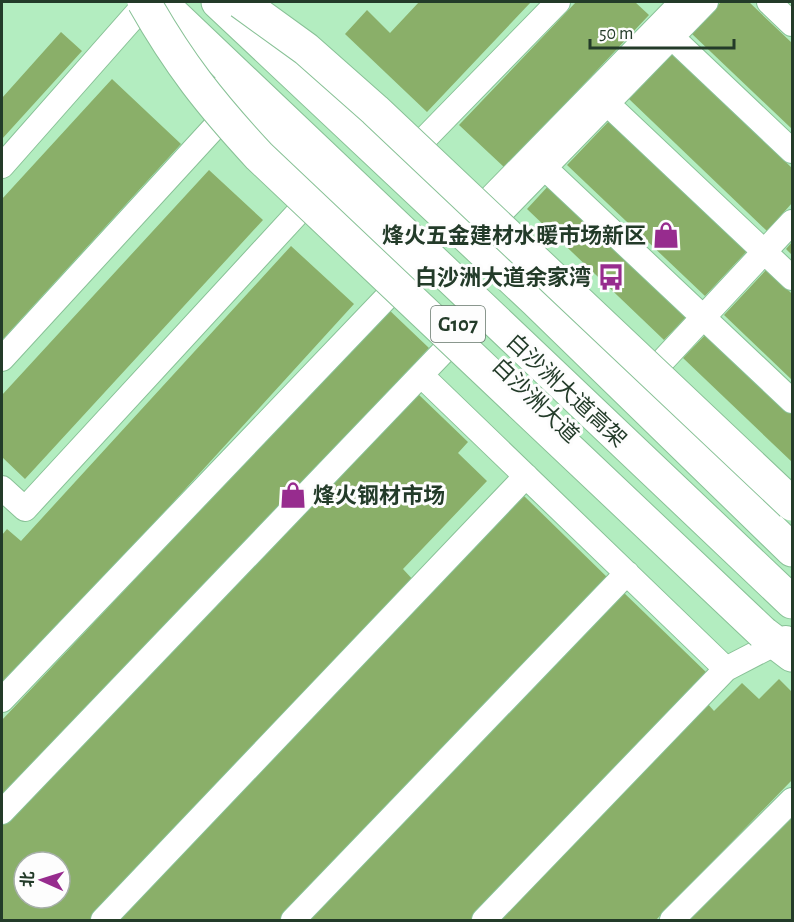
<svg xmlns="http://www.w3.org/2000/svg" width="794" height="922" font-family="'Alegreya Sans','Noto Sans SC',sans-serif">
  <style>
    .building { fill: #8aaf69; fill-rule: evenodd }
    .lines { fill: none; stroke-linecap: round; stroke-linejoin: round }
    .minor-casing { stroke: #88c196; stroke-width: 26 }
    .major-casing { stroke: #88c196; stroke-width: 32 }
    .highway-casing { stroke: #88c196; stroke-width: 35 }
    .minor { stroke: #fff; stroke-width: 24 }
    .major { stroke: #fff; stroke-width: 30 }
    .highway { stroke: #fff; stroke-width: 33 }
    .highway-bridge-casing { stroke: #88c196; stroke-width: 35; stroke-linecap: butt }
    .highway-bridge { stroke: #fff; stroke-width: 33 }
    .labels { text-anchor: middle; stroke-width: 6; stroke-linejoin: round; paint-order: stroke }
    .shield { fill: #fdfdfd; stroke: #647569; stroke-width: 1.5 }
    .shield-label { font-size: 21px; font-weight: bold; fill: #233b29 }
    .poi-label { font-size: 22px; font-weight: bold; fill: #233b29; stroke: #fdfdfd; text-anchor: end }
    .street-label { font-size: 22px; fill: #233b29; stroke: #fdfdfd }
  </style>
  <rect width="100%" height="100%" fill="#b3edc0"/>
  <path class="building" d="M 419,2 L 531,2 L 427,112 L 345,34 L 367,10 L 390,33 Z
    M 576,2 L 635,2 L 649,15 L 505,168 L 459,125 Z
    M 721,2 L 749,2 L 792,43 L 792,129 L 691,33 Z
    M 61,32 L 82,51 L 2,139 L 2,98 Z
    M 672,54 L 792,168 L 792,203 L 767,231 L 629,99 Z
    M 112,79 L 181,144 L 2,340 L 2,199 Z
    M 610,120 L 747,251 L 705,296 L 567,165 Z
    M 209,170 L 263,220 L 25,479 L 2,457 L 2,395 Z
    M 550,184 L 688,315 L 664,340 L 527,209 Z
    M 792,242 L 792,255 L 786,249 Z
    M 291,246 L 354,304 L 2,690 L 2,535 L 7,529 L 21,541 Z
    M 767,269 L 792,294 L 792,380 L 724,315 Z
    M 386,307 L 429,348 L 2,800 L 2,720 L 271,435 Z
    M 707,333 L 792,414 L 792,462 L 683,358 Z
    M 417,393 L 468,442 L 458,453 L 487,481 L 403,569 L 415,582 L 91,920 L 2,920 L 2,826 ZM 24,862 L 60,862 L 60,898 L 24,898 Z
    M 523,495 L 610,580 L 283,920 L 114,920 Z
    M 621,590 L 708,674 L 472,920 L 304,920 Z
    M 779,679 L 792,692 L 792,780 L 656,920 L 494,920 L 707,703 L 714,711 L 742,683 L 759,699 Z
    M 792,805 L 792,920 L 680,920 Z"/>
  <g class="lines">
    <defs>
      <path id="minor" d="M 769,2 L 792,24
        M 661,27 L 792,151
        M 596,93 L 792,278
        M 532,156 L 792,401
        M 405,159 L 558,2
        M 2,166 L 138,12
        M 468,221 L 682,2
        M 481,233 L 706,2
        M 2,359 L 234,106
        M 421,375 L 726,669
        M 642,383 L 792,222
        M 2,488 L 25,509 L 318,191
        M 2,700 L 408,275
        M 2,812 L 464,330
        M 103,920 L 526,476
        M 293,920 L 627,573
        M 484,920 L 726,669 L 786,638
        M 672,920 L 792,800"/>
      <path id="major" d="M 220,92 L 398,266"/>
      <path id="highway" d="M 160,2 L 792,602
        M 218,2 L 535,300 L 792,550
        M 763,633 L 792,655"/>
    </defs>
    <use href="#minor" class="minor-casing"/>
    <use href="#major" class="major-casing"/>
    <use href="#highway" class="highway-casing"/>
    <use href="#minor" class="minor"/>
    <use href="#major" class="major"/>
    <use href="#highway" class="highway"/>
    <defs>
      <path id="highway-bridge" d="M 144,2 C 179,64 210,103 259,156 L 763,633
        M 241,2 L 306,49 L 375,110 L 792,504"/>
    </defs>
    <use href="#highway-bridge" class="highway-bridge-casing"/>
    <use href="#highway-bridge" class="highway-bridge"/>
  </g>
  <defs>
    <symbol id="shop-bare" viewBox="-9 -9 18 18"><path d="M-5-2.5h2.3a2.7 3.5 0 0 1 5.4 0H5L5.5 6h-11ZM-1.5-2.5h3a1.5 2.3 0 0 0-3 0Z" fill="#972c8e" stroke="#fdfdfd" stroke-width="2.5" paint-order="stroke"/></symbol>
    <symbol id="bus-bare" viewBox="-9 -9 18 18"><path d="M-5-6H5V4H4V6H2V4H-2V6H-4V4H-5ZM-3.5-4V0h7V-4ZM-3.5 1.2v1.5H-2V1.2ZM2 1.2v1.5H3.5V1.2Z" fill="#972c8e" stroke="#fdfdfd" stroke-width="2.5" paint-order="stroke"/></symbol>
  </defs>
  <g fill-rule="evenodd">
    <use href="#shop-bare" x="647" y="216" width="38" height="38"/>
    <use href="#bus-bare" x="592" y="258" width="38" height="38"/>
    <use href="#shop-bare" x="274" y="476" width="38" height="38"/>
  </g>
  <g class="labels">
    <rect class="shield" x="431" y="306" width="54" height="36" rx="4.5"/>
    <g class="shield-label">
      <text x="458" y="331">G107</text>
    </g>
    <g class="poi-label">
      <text x="646" y="243">烽火五金建材水暖市场新区</text>
      <text x="591" y="285">白沙洲大道余家湾</text>
      <text x="313" y="503" text-anchor="start">烽火钢材市场</text>
    </g>
    <g class="street-label">
      <text transform="translate(567 390) rotate(43)" y="8">白沙洲大道高架</text>
      <text transform="translate(536 400) rotate(44)" y="8">白沙洲大道</text>
    </g>
  </g>
  <rect width="794" height="922" fill="none" stroke="#233b29" stroke-width="6"/>
  <g transform="translate(42 880) rotate(273)"><circle r="28" fill="#fdfdfd" stroke="#a6afa8" stroke-width="1.5"/>
  <path d="M0-4.5L10 22L0 15L-10 22Z" fill="#972c8e"/>
  <text y="-9" font-size="16" font-weight="bold" text-anchor="middle" fill="#233b29">北</text>
  </g>
  <path d="M590 39v9h144v-9" fill="none" stroke="#233b29" stroke-width="3"/>
  <text x="599" y="39" font-size="18" fill="#233b29" stroke="#fdfdfd" stroke-width="4.5" paint-order="stroke">50 m</text>
</svg>
